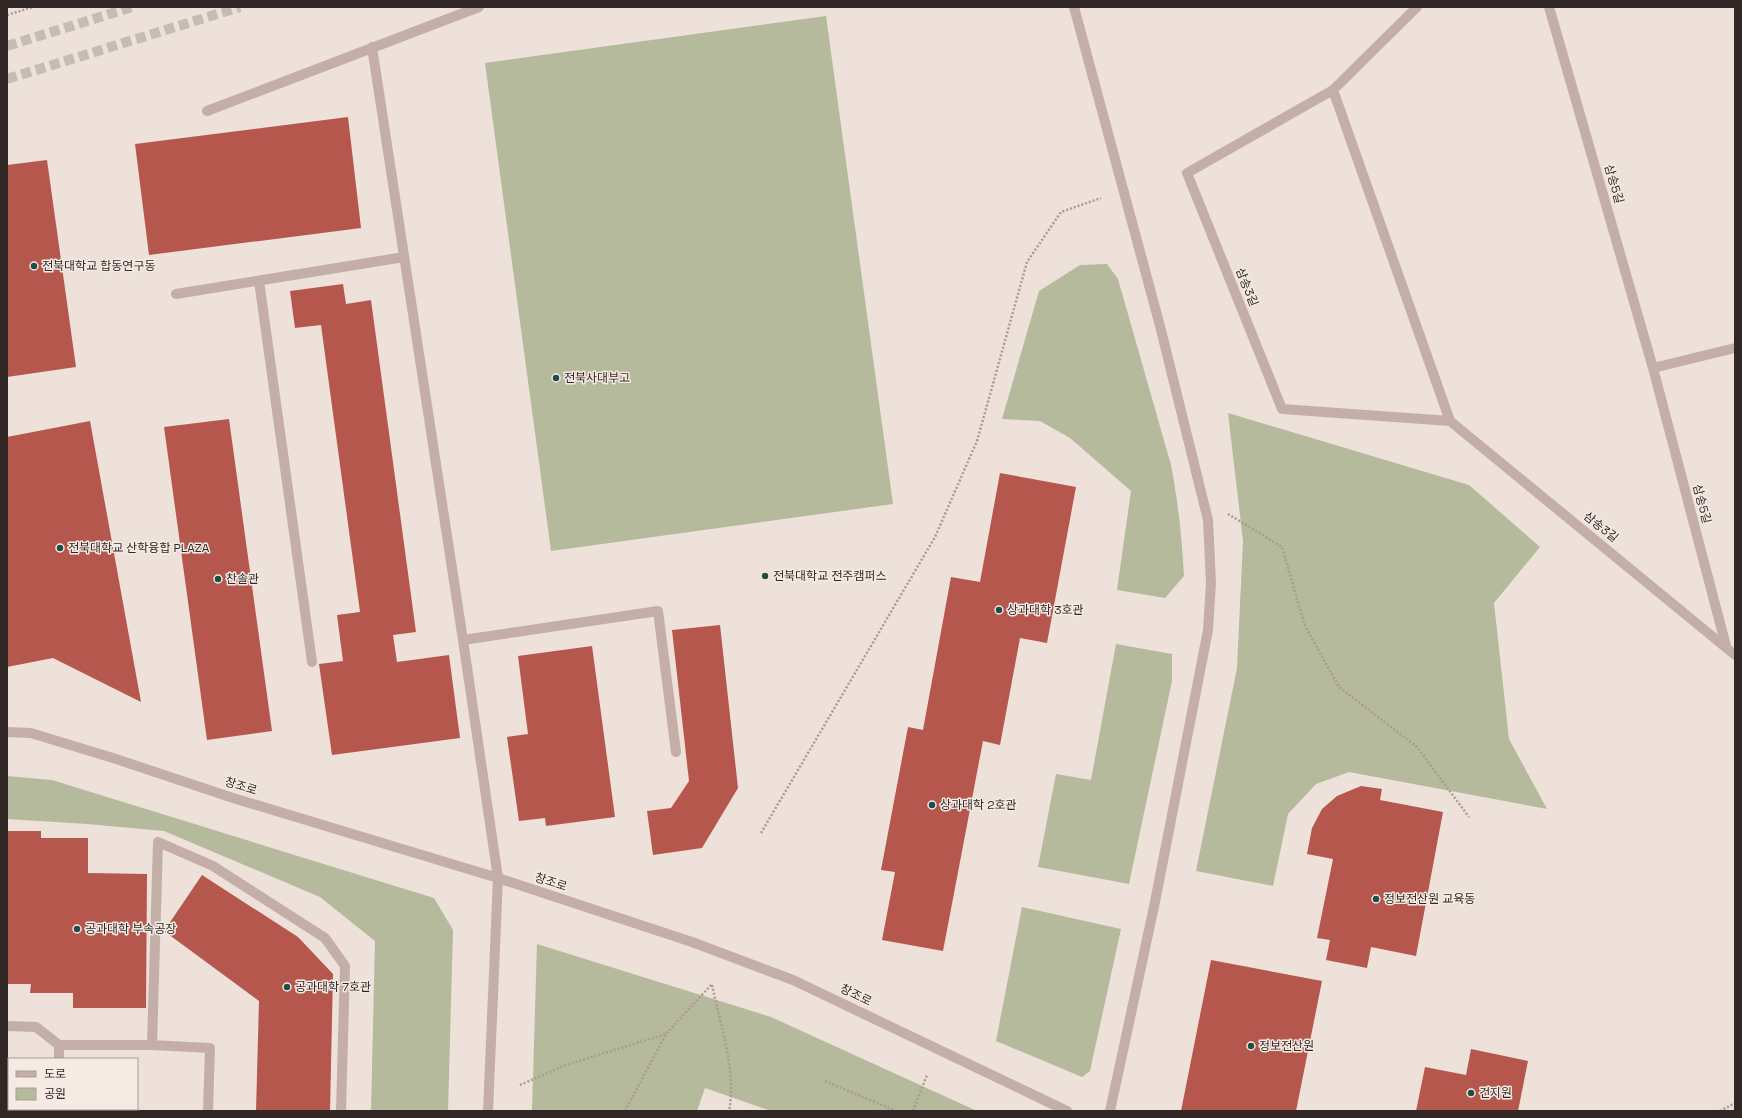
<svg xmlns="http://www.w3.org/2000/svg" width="1742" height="1118" font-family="'Space Grotesk','Noto Sans KR',sans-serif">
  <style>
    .green { fill: #b4ba9b }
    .building { fill: #b6574e }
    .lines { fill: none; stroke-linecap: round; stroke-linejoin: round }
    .secondary-tunnel { stroke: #c7bcb5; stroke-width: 10; stroke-dasharray: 10 5; stroke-linecap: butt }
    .path { stroke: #af9991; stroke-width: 2.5; stroke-dasharray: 2 2; stroke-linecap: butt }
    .lane { stroke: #c3afa7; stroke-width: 10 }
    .street { stroke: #c3afa7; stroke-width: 10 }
    .poi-dot { fill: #214d49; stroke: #f6ebe4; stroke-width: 1.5 }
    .labels { text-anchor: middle; stroke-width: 3; stroke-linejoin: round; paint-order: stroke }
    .street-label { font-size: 12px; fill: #312826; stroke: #f6ebe4 }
    .poi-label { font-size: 12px; fill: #312826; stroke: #f6ebe4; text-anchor: start }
  </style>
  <rect width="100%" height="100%" fill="#ede1d9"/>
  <path class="green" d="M 826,16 L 893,504 L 551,551 L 485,63 Z
    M 1107,264 L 1118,279 L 1171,465 C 1178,502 1182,538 1184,576 L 1165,598 L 1117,590 L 1131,491 L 1070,438 L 1040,421 L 1002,419 L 1039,291 L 1080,265 Z
    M 1228,413 L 1469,485 L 1540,547 L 1494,603 L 1509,739 L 1547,809 L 1349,772 L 1316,784 L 1288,814 L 1273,886 L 1196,871 L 1237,668 L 1243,541 Z
    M 1116,644 L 1172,654 L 1172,681 L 1129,884 L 1038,867 L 1056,774 L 1091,780 Z
    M 7,776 L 52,780 L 434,898 L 453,930 L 448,1111 L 371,1111 L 375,941 L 320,897 L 164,831 L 87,824 L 7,819 Z
    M 1022,907 L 1121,929 L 1090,1071 L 1082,1077 L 996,1041 Z
    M 537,944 L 771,1017 L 977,1111 L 771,1111 L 705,1088 L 697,1111 L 532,1111 Z"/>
  <path class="building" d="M 348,117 L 361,228 L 149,255 L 135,144 Z
    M 47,160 L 76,367 L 7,377 L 7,165 Z
    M 343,284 L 346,304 L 371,300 L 416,632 L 393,635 L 397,662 L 449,655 L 460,738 L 332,755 L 319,664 L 343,661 L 337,615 L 360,612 L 321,325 L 295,328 L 290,291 Z
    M 229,419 L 272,731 L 207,740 L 164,427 Z
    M 90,421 L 141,702 L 53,658 L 7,667 L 7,437 Z
    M 1000,473 L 1076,487 L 1047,643 L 1020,638 L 1000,745 L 983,741 L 943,951 L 882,940 L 895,872 L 881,870 L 908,727 L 923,730 L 951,577 L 980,582 Z
    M 720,625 L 738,788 L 702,848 L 653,855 L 647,811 L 671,808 L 689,781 L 672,630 Z
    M 592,646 L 615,817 L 546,826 L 545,818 L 519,821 L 507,737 L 528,734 L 518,656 Z
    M 1361,786 L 1382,789 L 1380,800 L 1443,812 L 1416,956 L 1371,947 L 1367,968 L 1326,960 L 1330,940 L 1317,938 L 1333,859 L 1307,854 L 1312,828 L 1322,809 L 1337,796 Z
    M 7,831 L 41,831 L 41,838 L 88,838 L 88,873 L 147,874 L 146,1008 L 73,1008 L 73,993 L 30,993 L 31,984 L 7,984 Z
    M 202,875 L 298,937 L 333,974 L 330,1111 L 256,1111 L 259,1001 L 164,931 Z
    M 1211,960 L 1322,981 L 1296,1111 L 1181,1111 Z
    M 1471,1049 L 1528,1061 L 1518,1111 L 1416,1111 L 1425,1067 L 1466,1075 Z"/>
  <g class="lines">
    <path class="secondary-tunnel" d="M 7,46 L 132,7
      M 7,79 L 240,7"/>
    <path class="path" d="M 7,15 L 33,7
      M 1228,514 L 1282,547 L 1305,626 L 1339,687 L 1417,747 L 1469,817
      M 761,833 L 935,537 L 977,441 L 1027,262 L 1061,212 L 1101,198
      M 712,985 C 720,1023 737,1073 729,1111
      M 825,1081 L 896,1111
      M 520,1085 L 563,1066 L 666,1034
      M 625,1111 L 666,1034 L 712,984
      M 913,1111 L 927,1075
      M 1720,1111 L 1735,1103"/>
    <path class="lane" d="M 1074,7 L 1160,326 L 1208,520 L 1211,583 L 1208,630 L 1155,902 L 1110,1111
      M 372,47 L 463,640 L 498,878 L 488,1111
      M 207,111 L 479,7
      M 259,281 L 312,662
      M 176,294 L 404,257
      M 463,640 L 658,611 L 676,752
      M 7,732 L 31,733 L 116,759 L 233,798 L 498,878 L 692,942 L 793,980 L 1067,1111
      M 7,1026 L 36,1027 L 59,1045 L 152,1045 L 210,1048 L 208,1111
      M 152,1045 L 158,842 L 213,866 L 325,938 L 345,966 L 341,1111
      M 59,1059 L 59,1045
      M 58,1111 L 58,1109"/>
    <path class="street" d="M 1417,7 L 1333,90 L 1450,421 L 1735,655
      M 1549,7 L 1653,368 L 1726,646
      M 1333,90 L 1187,173 L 1282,409 L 1450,421
      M 1653,368 L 1735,348"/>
  </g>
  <g class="poi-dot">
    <circle cx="34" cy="266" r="4"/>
    <circle cx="556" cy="378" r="4"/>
    <circle cx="60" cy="548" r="4"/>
    <circle cx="765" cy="576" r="4"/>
    <circle cx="218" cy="579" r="4"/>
    <circle cx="999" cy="610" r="4"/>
    <circle cx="932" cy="805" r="4"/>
    <circle cx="1376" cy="899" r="4"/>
    <circle cx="77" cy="929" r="4"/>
    <circle cx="287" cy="987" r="4"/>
    <circle cx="1251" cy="1046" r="4"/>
    <circle cx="1471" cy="1093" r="4"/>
  </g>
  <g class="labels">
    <g class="street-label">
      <text transform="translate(1614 184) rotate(74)" y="4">삼송5길</text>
      <text transform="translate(1247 287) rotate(68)" y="4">삼송3길</text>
      <text transform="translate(1702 504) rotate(75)" y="4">삼송5길</text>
      <text transform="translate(1601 527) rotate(39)" y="4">삼송3길</text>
      <text transform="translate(241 786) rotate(17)" y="4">창조로</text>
      <text transform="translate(551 882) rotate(18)" y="4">창조로</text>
      <text transform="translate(856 995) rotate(26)" y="4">창조로</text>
    </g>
    <g class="poi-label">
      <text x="42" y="270">전북대학교 합동연구동</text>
      <text x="564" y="382">전북사대부고</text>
      <text x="68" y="552">전북대학교 산학융합 PLAZA</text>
      <text x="773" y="580">전북대학교 전주캠퍼스</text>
      <text x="226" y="583">찬솔관</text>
      <text x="1007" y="614">상과대학 3호관</text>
      <text x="940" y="809">상과대학 2호관</text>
      <text x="1384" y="903">정보전산원 교육동</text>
      <text x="85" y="933">공과대학 부속공장</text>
      <text x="295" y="991">공과대학 7호관</text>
      <text x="1259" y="1050">정보전산원</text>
      <text x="1479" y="1097">건지원</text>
    </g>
  </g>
  <rect width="1742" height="1118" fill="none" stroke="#312826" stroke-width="16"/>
  <rect x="8" y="1058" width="130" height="52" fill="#f6ebe4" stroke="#a79d98"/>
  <rect x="16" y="1071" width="20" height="6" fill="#c3afa7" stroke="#a79d98"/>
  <text x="44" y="1078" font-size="12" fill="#312826">도로</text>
  <rect x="16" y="1088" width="20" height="12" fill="#b4ba9b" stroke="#a79d98"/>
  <text x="44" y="1098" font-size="12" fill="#312826">공원</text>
</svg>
